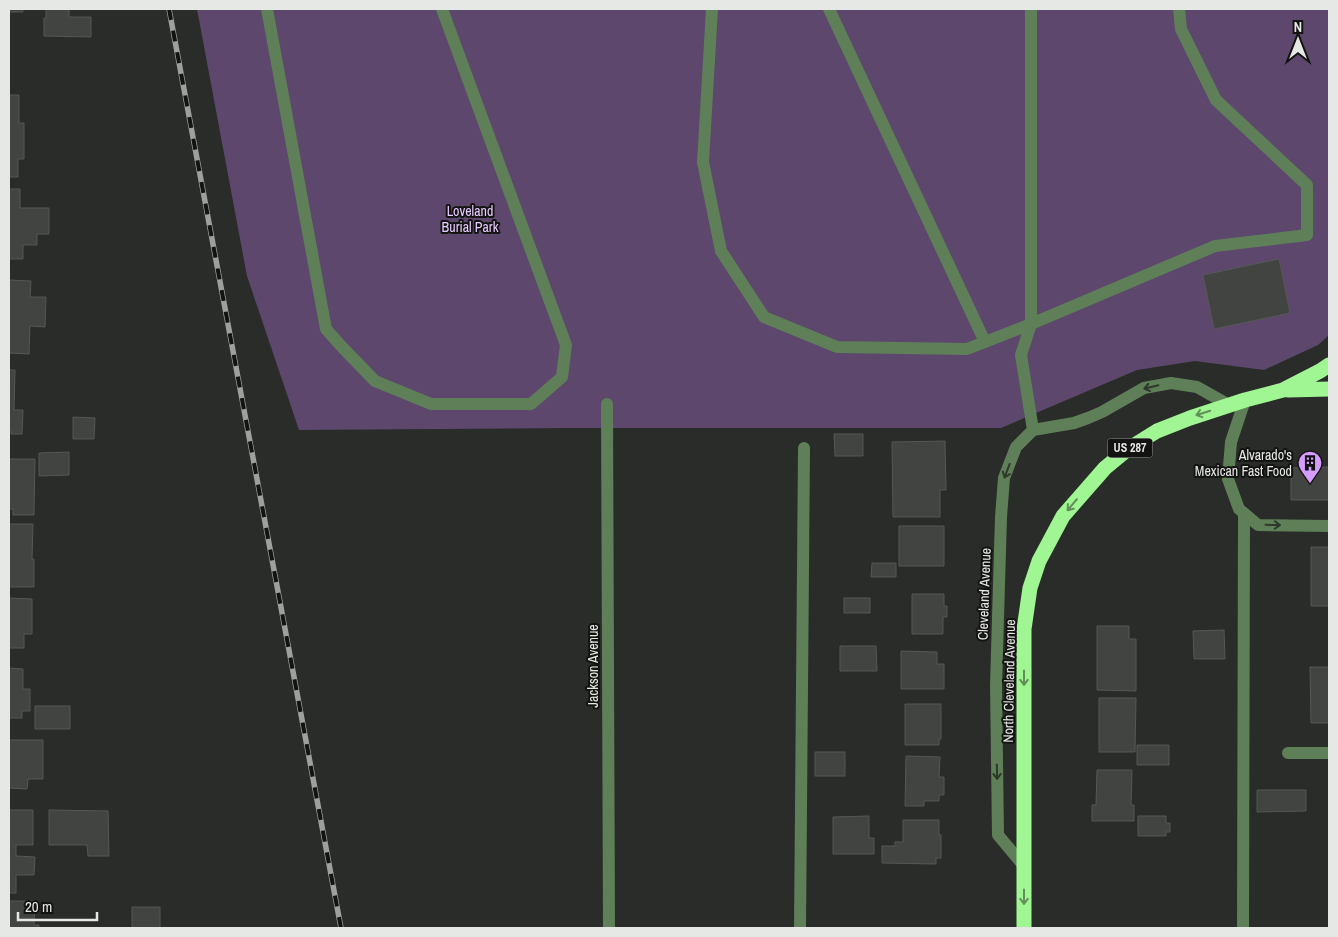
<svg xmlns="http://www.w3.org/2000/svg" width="1338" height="937" font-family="'Archivo Narrow',sans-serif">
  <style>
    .green { fill: #5d476d }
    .building { fill: #414441; stroke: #555854 }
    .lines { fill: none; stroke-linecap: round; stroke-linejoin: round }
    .minor { stroke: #5e7f58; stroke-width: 12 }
    .highway { stroke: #9ff692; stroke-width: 15 }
    .rail-casing { stroke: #9da09d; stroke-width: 5.5 }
    .rail { stroke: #131412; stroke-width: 4; stroke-dasharray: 11; stroke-linecap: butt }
    .oneway { stroke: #2d392a }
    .oneway2 { stroke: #609058 }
    .labels { text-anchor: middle; stroke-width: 4; stroke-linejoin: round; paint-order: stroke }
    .shield { fill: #131412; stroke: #a7a8a6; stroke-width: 1 }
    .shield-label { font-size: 12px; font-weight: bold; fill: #e6e8e6 }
    .park-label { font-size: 14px; fill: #e8cbfe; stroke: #131412 }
    .poi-label { font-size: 14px; fill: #e6e8e6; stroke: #131412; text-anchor: end }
    .street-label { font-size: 14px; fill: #e6e8e6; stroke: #131412 }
  </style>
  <rect width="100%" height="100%" fill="#292c29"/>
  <path class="green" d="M 197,9 L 1329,9 L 1329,335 L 1318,345 L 1264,370 L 1195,361 L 1137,370 L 1001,428 L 570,428 L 299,430 L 247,276 Z"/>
  <path class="building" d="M 9,9 L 23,9 L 23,12 L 9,12 Z
    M 46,9 L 69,9 L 69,17 L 91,17 L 91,37 L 44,36 L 44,18 L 46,18 Z
    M 9,95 L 19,95 L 19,123 L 24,123 L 24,159 L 18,159 L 18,177 L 9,177 Z
    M 9,189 L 20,189 L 20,208 L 49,208 L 49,234 L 37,234 L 37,245 L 23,245 L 23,259 L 9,259 Z
    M 1279,259 L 1290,313 L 1214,329 L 1203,275 Z
    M 9,280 L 31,281 L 30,297 L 46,297 L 45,327 L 30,326 L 29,354 L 9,353 Z
    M 9,370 L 15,370 L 14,410 L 23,410 L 22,434 L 11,434 L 11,430 L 9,430 Z
    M 73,417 L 95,418 L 94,439 L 73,439 Z
    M 834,434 L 863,434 L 863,456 L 835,456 Z
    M 945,441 L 946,490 L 940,490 L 940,517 L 893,517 L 892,442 Z
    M 69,452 L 69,475 L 39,476 L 39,453 Z
    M 9,459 L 35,459 L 34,515 L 13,515 L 13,509 L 9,509 Z
    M 1329,467 L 1329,500 L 1291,500 L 1291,468 Z
    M 9,524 L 33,524 L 32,559 L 34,559 L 34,587 L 9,587 Z
    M 899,526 L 944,526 L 944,566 L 899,566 Z
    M 1311,547 L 1329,547 L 1329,606 L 1311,606 Z
    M 872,563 L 896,563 L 896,577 L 871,577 Z
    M 912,594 L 944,594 L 944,606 L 947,606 L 947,617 L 943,617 L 943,634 L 912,634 Z
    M 9,598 L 32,599 L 32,634 L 24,634 L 24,648 L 9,648 Z
    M 844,598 L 870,598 L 870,613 L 844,613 Z
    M 1097,626 L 1129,626 L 1129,639 L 1136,639 L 1136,691 L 1097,690 Z
    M 1224,630 L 1225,659 L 1194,659 L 1193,631 Z
    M 840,646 L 876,646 L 877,671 L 840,671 Z
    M 901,651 L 937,652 L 937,664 L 944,664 L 944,689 L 901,689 Z
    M 1310,667 L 1329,667 L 1329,723 L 1311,723 Z
    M 9,668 L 23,669 L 23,689 L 30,689 L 30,711 L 22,711 L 22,718 L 9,718 Z
    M 1099,698 L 1136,698 L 1135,752 L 1099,752 Z
    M 905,704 L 941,704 L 941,739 L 939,739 L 939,745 L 905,745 Z
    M 35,706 L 70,706 L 70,729 L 35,729 Z
    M 9,740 L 43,740 L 43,779 L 28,779 L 27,789 L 9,788 Z
    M 1137,745 L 1169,745 L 1169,765 L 1137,765 Z
    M 815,752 L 845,752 L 845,776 L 815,776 Z
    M 906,756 L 940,757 L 939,777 L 944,777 L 944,795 L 939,795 L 939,801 L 924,801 L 924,806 L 905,806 Z
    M 1097,770 L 1132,770 L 1131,805 L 1134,805 L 1134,821 L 1092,821 L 1092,805 L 1096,805 Z
    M 1257,790 L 1306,790 L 1306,811 L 1257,812 Z
    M 9,810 L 33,810 L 33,845 L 16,845 L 16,856 L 35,857 L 34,875 L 16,875 L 16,893 L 9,893 Z
    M 49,810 L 108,811 L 109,856 L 88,856 L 87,845 L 49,845 Z
    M 869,816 L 869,838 L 874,838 L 874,854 L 833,854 L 833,817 Z
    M 1138,816 L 1166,816 L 1166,823 L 1170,823 L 1170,832 L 1166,832 L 1166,836 L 1138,836 Z
    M 903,820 L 939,820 L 939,835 L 941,835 L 941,858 L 936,858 L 936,864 L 882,863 L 882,846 L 895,846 L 895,842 L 903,842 Z
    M 9,901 L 35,901 L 34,925 L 39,925 L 39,928 L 9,928 Z
    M 132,907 L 160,907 L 160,928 L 132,928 Z"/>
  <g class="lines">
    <path class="minor" d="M 267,9 L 326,329 L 342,347 L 375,381 L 431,404 L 531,404 L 562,377 L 566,345 L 442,9
      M 712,9 L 703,162 L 721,251 L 764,317 L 837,347 L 967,349 L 1031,324 L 1215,246 L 1307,235 L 1307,185 L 1216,100 L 1181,29 L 1179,9
      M 829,9 L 985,342
      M 1031,9 L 1031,324 L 1021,355 L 1033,430
      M 1245,400 L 1231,442 L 1228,479 L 1239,509 L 1258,525 L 1329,526
      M 607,404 L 609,928
      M 1033,430 L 1074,423 L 1088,418 L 1102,412 L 1144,388 L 1171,383 L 1197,387 L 1229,405
      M 1288,753 L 1329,753
      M 1024,866 L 998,835 L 996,685 L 1001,517 L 1004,478 L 1016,447 L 1033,430
      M 800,928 L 804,448
      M 1243,928 L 1244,513"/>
    <path class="highway" d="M 1288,390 L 1329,389
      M 1024,928 L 1024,629 L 1030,588 L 1039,561 L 1063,516 L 1105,468 L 1128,449 L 1157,431 L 1190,418 L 1245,400 L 1283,390 L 1320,371 L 1329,365"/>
    <defs>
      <path id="rail" d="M 169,9 L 341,928"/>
    </defs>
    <use href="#rail" class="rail-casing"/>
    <use href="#rail" class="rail"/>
  </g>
  <defs><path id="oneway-shaft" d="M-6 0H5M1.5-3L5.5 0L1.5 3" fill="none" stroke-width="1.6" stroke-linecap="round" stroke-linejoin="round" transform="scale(1.25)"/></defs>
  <g class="oneway">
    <use href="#oneway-shaft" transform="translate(1151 387) rotate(167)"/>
    <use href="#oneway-shaft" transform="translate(1007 471) rotate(111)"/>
    <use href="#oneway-shaft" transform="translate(1273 525) rotate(1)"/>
    <use href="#oneway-shaft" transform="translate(997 772) rotate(89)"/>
  </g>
  <g class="oneway2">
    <use href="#oneway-shaft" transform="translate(1203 413) rotate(162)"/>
    <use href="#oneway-shaft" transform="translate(1072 505) rotate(130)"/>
    <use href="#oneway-shaft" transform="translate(1024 678) rotate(90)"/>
    <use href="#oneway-shaft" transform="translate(1024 897) rotate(90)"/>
  </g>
  <defs>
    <symbol id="building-pin" viewBox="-11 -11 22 30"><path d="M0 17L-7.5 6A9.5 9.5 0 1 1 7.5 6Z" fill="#d49cfc" stroke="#131412"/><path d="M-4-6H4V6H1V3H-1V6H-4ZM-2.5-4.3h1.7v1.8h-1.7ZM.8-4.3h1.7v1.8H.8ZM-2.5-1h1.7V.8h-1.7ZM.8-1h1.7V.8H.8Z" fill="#111"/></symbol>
  </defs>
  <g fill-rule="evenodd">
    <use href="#building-pin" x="1296" y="449" width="28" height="38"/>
  </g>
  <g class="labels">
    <rect class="shield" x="1107.5" y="438.5" width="45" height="19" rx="4"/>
    <g class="shield-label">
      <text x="1130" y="452">US 287</text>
    </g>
    <g class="park-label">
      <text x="470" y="216">Loveland<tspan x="470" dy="16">Burial Park</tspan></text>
    </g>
    <g class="poi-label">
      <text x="1292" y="460">Alvarado's<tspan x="1292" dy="16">Mexican Fast Food</tspan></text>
    </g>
    <g class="street-label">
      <text transform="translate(984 594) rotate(-88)" y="5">Cleveland Avenue</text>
      <text transform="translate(593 666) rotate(-90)" y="5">Jackson Avenue</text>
      <text transform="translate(1009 681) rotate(-89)" y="5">North Cleveland Avenue</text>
    </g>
  </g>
  <rect width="1338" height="937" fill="none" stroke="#e6e8e6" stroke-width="20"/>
  <g transform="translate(1298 40)" stroke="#131412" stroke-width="4" paint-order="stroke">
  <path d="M0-4L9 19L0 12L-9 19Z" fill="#e6e8e6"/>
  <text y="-8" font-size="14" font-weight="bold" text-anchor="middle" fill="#e6e8e6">N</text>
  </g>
  <path d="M18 912v8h79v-8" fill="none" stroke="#e6e8e6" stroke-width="2.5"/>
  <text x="25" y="912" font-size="15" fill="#e6e8e6" stroke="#131412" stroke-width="4" paint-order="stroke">20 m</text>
</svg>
